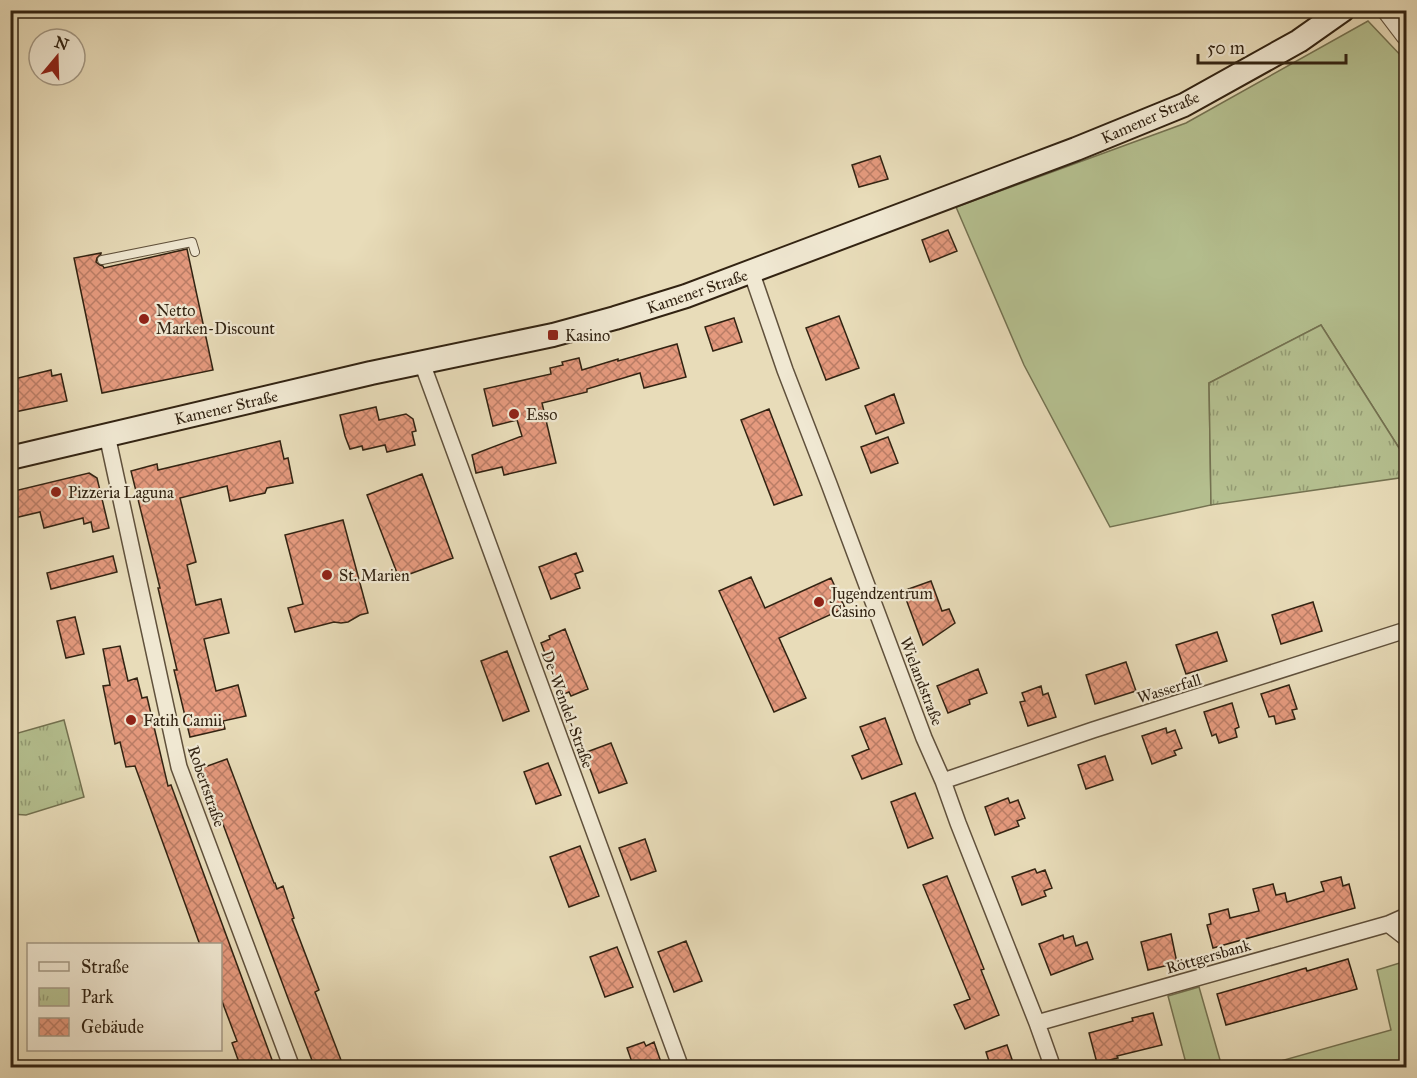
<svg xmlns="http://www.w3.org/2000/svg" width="1417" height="1078" font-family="'IM FELL Great Primer',serif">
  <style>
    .grass { fill: #b5c090; stroke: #747251; stroke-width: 1.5 }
    .park { fill: url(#park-tufts); stroke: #747251; stroke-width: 1.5 }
    .building { fill: url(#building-cross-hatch); stroke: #322312; stroke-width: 1.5 }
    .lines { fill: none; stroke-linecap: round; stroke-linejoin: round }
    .service-casing { stroke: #60513c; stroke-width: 10 }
    .minor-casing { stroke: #60513c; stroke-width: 18 }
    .tertiary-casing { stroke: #60513c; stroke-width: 22 }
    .secondary-casing { stroke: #322312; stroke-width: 26 }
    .service { stroke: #f0e8d2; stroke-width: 8 }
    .minor { stroke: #f0e8d2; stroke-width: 15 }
    .tertiary { stroke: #f0e8d2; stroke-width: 20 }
    .secondary { stroke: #f0e8d2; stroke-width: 22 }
    .poi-dot { fill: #8f2418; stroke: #f0e8d2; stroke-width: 2 }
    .labels { text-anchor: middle; stroke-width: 4.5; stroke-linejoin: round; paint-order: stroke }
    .street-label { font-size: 16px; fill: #322312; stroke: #f0e8d2 }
    .poi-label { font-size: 16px; fill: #322312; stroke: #f0e8d2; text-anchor: start }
  </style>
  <defs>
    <pattern id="park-tufts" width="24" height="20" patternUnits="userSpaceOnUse" patternTransform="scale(1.5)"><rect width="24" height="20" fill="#b5c090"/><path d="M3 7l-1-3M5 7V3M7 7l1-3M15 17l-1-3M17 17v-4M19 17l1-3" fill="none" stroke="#949c74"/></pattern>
    <pattern id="building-cross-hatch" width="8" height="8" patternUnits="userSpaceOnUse" patternTransform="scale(1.5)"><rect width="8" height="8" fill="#e59a7e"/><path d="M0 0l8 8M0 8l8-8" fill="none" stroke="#ba7d66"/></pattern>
  </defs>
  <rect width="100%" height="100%" fill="#e8dcb9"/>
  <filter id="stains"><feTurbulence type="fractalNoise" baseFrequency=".00333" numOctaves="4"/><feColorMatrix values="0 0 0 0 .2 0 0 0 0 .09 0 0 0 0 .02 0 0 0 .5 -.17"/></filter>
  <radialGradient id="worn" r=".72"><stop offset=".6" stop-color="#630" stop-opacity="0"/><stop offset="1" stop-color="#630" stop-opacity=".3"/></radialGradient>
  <path class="grass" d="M 1368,21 L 1406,61 L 1406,459 L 1321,325 L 1209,383 L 1211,505 L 1110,527 L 1024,365 L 956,207 L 1186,123 Z
    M 1406,961 L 1406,1067 L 1259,1067 L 1391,1030 L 1377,970 Z
    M 1199,987 L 1222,1067 L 1187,1067 L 1168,996 Z"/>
  <path class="park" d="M 1321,325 L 1406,459 L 1406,477 L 1211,505 L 1209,383 Z
    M 64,720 L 84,797 L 26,815 L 11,814 L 11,735 Z"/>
  <path class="building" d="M 880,156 L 888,179 L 859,187 L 852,165 Z
    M 948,230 L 957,251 L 930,262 L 922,240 Z
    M 187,249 L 213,370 L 102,393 L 74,258 L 101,253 L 101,254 L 97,258 L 96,262 L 100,265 L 103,266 L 104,268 Z
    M 839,316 L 859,368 L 826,380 L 806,328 Z
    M 734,318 L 742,342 L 713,351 L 705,327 Z
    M 677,344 L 686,377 L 644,388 L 640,373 L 587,389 L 587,392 L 542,403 L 556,463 L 504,475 L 502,467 L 476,473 L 472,455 L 522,436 L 517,420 L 493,426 L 484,389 L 551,374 L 550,368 L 563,365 L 562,362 L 579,358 L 582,370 L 618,359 L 618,361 Z
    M 51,370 L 52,376 L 61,374 L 67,401 L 10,413 L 10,380 Z
    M 894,394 L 904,423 L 876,434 L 865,406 Z
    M 376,407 L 379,420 L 406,414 L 413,419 L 416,431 L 412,432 L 415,445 L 387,452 L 385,445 L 363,450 L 362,446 L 350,449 L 345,436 L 340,415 Z
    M 769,409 L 802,495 L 774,505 L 741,420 Z
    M 888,437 L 898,463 L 871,473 L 861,447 Z
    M 280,441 L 284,459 L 288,458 L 293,483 L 267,488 L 265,493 L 230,501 L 227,486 L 180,498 L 196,562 L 187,565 L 196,605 L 221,599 L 229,633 L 204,639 L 216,691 L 238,685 L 246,716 L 223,721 L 225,729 L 190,737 L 174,670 L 177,670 L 158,588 L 160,588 L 131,471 L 157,464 L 158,470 Z
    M 89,473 L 97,478 L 109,528 L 93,532 L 91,522 L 84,524 L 83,518 L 44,528 L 40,512 L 10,519 L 10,492 Z
    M 422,474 L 453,558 L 399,578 L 367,495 Z
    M 343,520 L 368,613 L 360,615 L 348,622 L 341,623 L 334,622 L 295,632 L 288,608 L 303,604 L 285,535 Z
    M 576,553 L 583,571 L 575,574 L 580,588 L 551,599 L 539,567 Z
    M 113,556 L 117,572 L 51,589 L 47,573 Z
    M 751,577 L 765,608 L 831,578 L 845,608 L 779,638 L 806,698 L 774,712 L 719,591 Z
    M 931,581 L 942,611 L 949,609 L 955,623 L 923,645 L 903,591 Z
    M 1313,602 L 1322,631 L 1281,644 L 1272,615 Z
    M 75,617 L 84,654 L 66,658 L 57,621 Z
    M 565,629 L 588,689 L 571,696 L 569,692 L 561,695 L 541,643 L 550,639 L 549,636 Z
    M 1217,632 L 1227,661 L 1186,674 L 1176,645 Z
    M 120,646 L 128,681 L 137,678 L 142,698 L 147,697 L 168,786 L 171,785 L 275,1068 L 241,1068 L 232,1043 L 237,1041 L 220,996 L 220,945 L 200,945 L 135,766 L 126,767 L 120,742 L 115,744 L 103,686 L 110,685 L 103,649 Z
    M 507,651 L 529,711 L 503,721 L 481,661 Z
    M 1126,662 L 1136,691 L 1095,704 L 1086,675 Z
    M 978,669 L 987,693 L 969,700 L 970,704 L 948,713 L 937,686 Z
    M 1289,685 L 1297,709 L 1292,710 L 1295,719 L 1276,724 L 1274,716 L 1269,717 L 1261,694 Z
    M 1041,686 L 1043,695 L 1048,693 L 1056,717 L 1028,726 L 1020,702 L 1025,701 L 1022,693 Z
    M 1232,703 L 1239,727 L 1235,729 L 1237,737 L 1219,743 L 1216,734 L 1212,736 L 1204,712 Z
    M 885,718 L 902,764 L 862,779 L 852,756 L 869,749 L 860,727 Z
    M 1166,728 L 1167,733 L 1175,730 L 1182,748 L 1174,751 L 1176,755 L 1152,764 L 1142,736 Z
    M 611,743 L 627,783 L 599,793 L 584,753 Z
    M 1105,756 L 1113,780 L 1086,789 L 1078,765 Z
    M 227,759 L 274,883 L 275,883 L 277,889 L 283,886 L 294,918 L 292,919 L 319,990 L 315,992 L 344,1068 L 315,1068 L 289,1001 L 202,768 Z
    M 548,763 L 561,795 L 536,804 L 524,772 Z
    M 915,793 L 933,838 L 908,848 L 891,802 Z
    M 1008,798 L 1010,803 L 1018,800 L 1025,818 L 1017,821 L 1019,826 L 995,835 L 985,807 Z
    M 645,839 L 656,871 L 631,880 L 619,848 Z
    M 580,846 L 599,896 L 569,907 L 550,857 Z
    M 1035,869 L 1037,873 L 1045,870 L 1052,888 L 1044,891 L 1046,896 L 1022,905 L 1012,877 Z
    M 947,876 L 984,969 L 981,970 L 999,1015 L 965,1029 L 954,1005 L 970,999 L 923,885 Z
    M 1341,877 L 1343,886 L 1349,884 L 1355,908 L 1213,948 L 1207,925 L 1211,924 L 1209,914 L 1228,909 L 1230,918 L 1259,911 L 1253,889 L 1273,884 L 1276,895 L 1285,893 L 1287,902 L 1324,891 L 1321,882 Z
    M 1171,934 L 1177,963 L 1148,970 L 1141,942 Z
    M 1063,935 L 1064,939 L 1073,936 L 1076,946 L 1087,942 L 1093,959 L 1051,975 L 1039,944 Z
    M 686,941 L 702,981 L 674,992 L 658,952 Z
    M 617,947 L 633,987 L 605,997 L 590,957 Z
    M 1348,959 L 1357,989 L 1226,1025 L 1217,994 L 1306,968 L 1307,971 Z
    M 1153,1013 L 1162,1045 L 1117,1056 L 1118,1058 L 1097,1063 L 1089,1033 L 1133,1021 L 1132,1018 Z
    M 644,1042 L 646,1046 L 654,1042 L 663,1068 L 634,1068 L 627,1048 Z
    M 1007,1045 L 1015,1068 L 991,1068 L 986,1052 Z"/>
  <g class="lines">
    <defs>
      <path id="service" d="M 102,260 L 192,242 L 195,252"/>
      <path id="minor" d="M 751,271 L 785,370 L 829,484 L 924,738 L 943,781 L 958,823 L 1037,1023 L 1053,1068
        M 422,363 L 681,1068
        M 107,435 L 179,767 L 292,1068
        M 943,781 L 1093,730 L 1406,630
        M 1388,924 L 1406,938
        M 1037,1023 L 1388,924 L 1406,916"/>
      <path id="tertiary" d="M 1387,10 L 1406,35"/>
      <path id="secondary" d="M 10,458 L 371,373 L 553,335 L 615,318 L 686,296 L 1076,149 L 1184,105 L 1299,41 L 1343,10"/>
    </defs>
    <use href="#service" class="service-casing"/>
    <use href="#minor" class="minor-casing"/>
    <use href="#tertiary" class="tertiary-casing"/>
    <use href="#secondary" class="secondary-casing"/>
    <use href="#service" class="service"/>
    <use href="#minor" class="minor"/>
    <use href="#tertiary" class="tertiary"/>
    <use href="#secondary" class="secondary"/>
  </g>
  <g class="poi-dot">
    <circle cx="144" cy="319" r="6"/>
    <rect x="547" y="329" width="12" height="12" rx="3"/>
    <circle cx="514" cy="414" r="6"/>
    <circle cx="56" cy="492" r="6"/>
    <circle cx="327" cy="575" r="6"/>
    <circle cx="819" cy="602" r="6"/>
    <circle cx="131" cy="720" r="6"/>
  </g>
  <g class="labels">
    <g class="street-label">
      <text transform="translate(1150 117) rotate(-24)" y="6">Kamener Straße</text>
      <text transform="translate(697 291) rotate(-19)" y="6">Kamener Straße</text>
      <text transform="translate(226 407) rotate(-13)" y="6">Kamener Straße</text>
      <text transform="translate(922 681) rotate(69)" y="6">Wielandstraße</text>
      <text transform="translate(1169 688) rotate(-17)" y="6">Wasserfall</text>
      <text transform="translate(568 709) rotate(70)" y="6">De-Wendel-Straße</text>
      <text transform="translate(207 786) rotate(71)" y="6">Robertstraße</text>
      <text transform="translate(1208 956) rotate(-16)" y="6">Röttgersbank</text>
    </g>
    <g class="poi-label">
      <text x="156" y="316">Netto<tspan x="156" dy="18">Marken-Discount</tspan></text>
      <text x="565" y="341">Kasino</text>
      <text x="526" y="420">Esso</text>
      <text x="68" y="498">Pizzeria Laguna</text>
      <text x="339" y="581">St. Marien</text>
      <text x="831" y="599">Jugendzentrum<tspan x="831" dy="18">Casino</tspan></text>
      <text x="143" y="726">Fatih Camii</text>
    </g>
  </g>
  <rect width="1417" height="1078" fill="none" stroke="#e8dcb9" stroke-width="36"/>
  <rect x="12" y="12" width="1393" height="1054" fill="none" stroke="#322312" stroke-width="3"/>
  <rect x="18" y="18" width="1381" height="1042" fill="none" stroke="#322312" stroke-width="1.5"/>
  <rect x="27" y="943" width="195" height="108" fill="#f0e8d2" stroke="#a49985" stroke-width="1.5"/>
  <rect x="39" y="962" width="30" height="9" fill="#f0e8d2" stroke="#a49985" stroke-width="1.5"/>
  <text x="81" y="973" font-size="18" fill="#322312">Straße</text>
  <rect x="39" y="988" width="30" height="18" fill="url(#park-tufts)" stroke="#a49985" stroke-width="1.5"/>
  <text x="81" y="1003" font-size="18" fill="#322312">Park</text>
  <rect x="39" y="1018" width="30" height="18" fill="url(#building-cross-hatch)" stroke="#a49985" stroke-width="1.5"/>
  <text x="81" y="1033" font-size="18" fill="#322312">Gebäude</text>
  <g transform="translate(57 57) rotate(19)"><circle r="28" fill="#f0e8d2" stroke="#a49985" stroke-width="1.5"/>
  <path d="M0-4.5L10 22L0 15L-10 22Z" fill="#8f2418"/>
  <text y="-9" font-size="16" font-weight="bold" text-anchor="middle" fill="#322312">N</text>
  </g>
  <path d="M1198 54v9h148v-9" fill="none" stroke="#322312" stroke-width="3"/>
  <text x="1207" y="54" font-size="18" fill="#322312" stroke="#f0e8d2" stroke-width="4.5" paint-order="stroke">50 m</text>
  <rect width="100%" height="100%" filter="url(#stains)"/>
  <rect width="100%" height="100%" fill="url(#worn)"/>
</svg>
